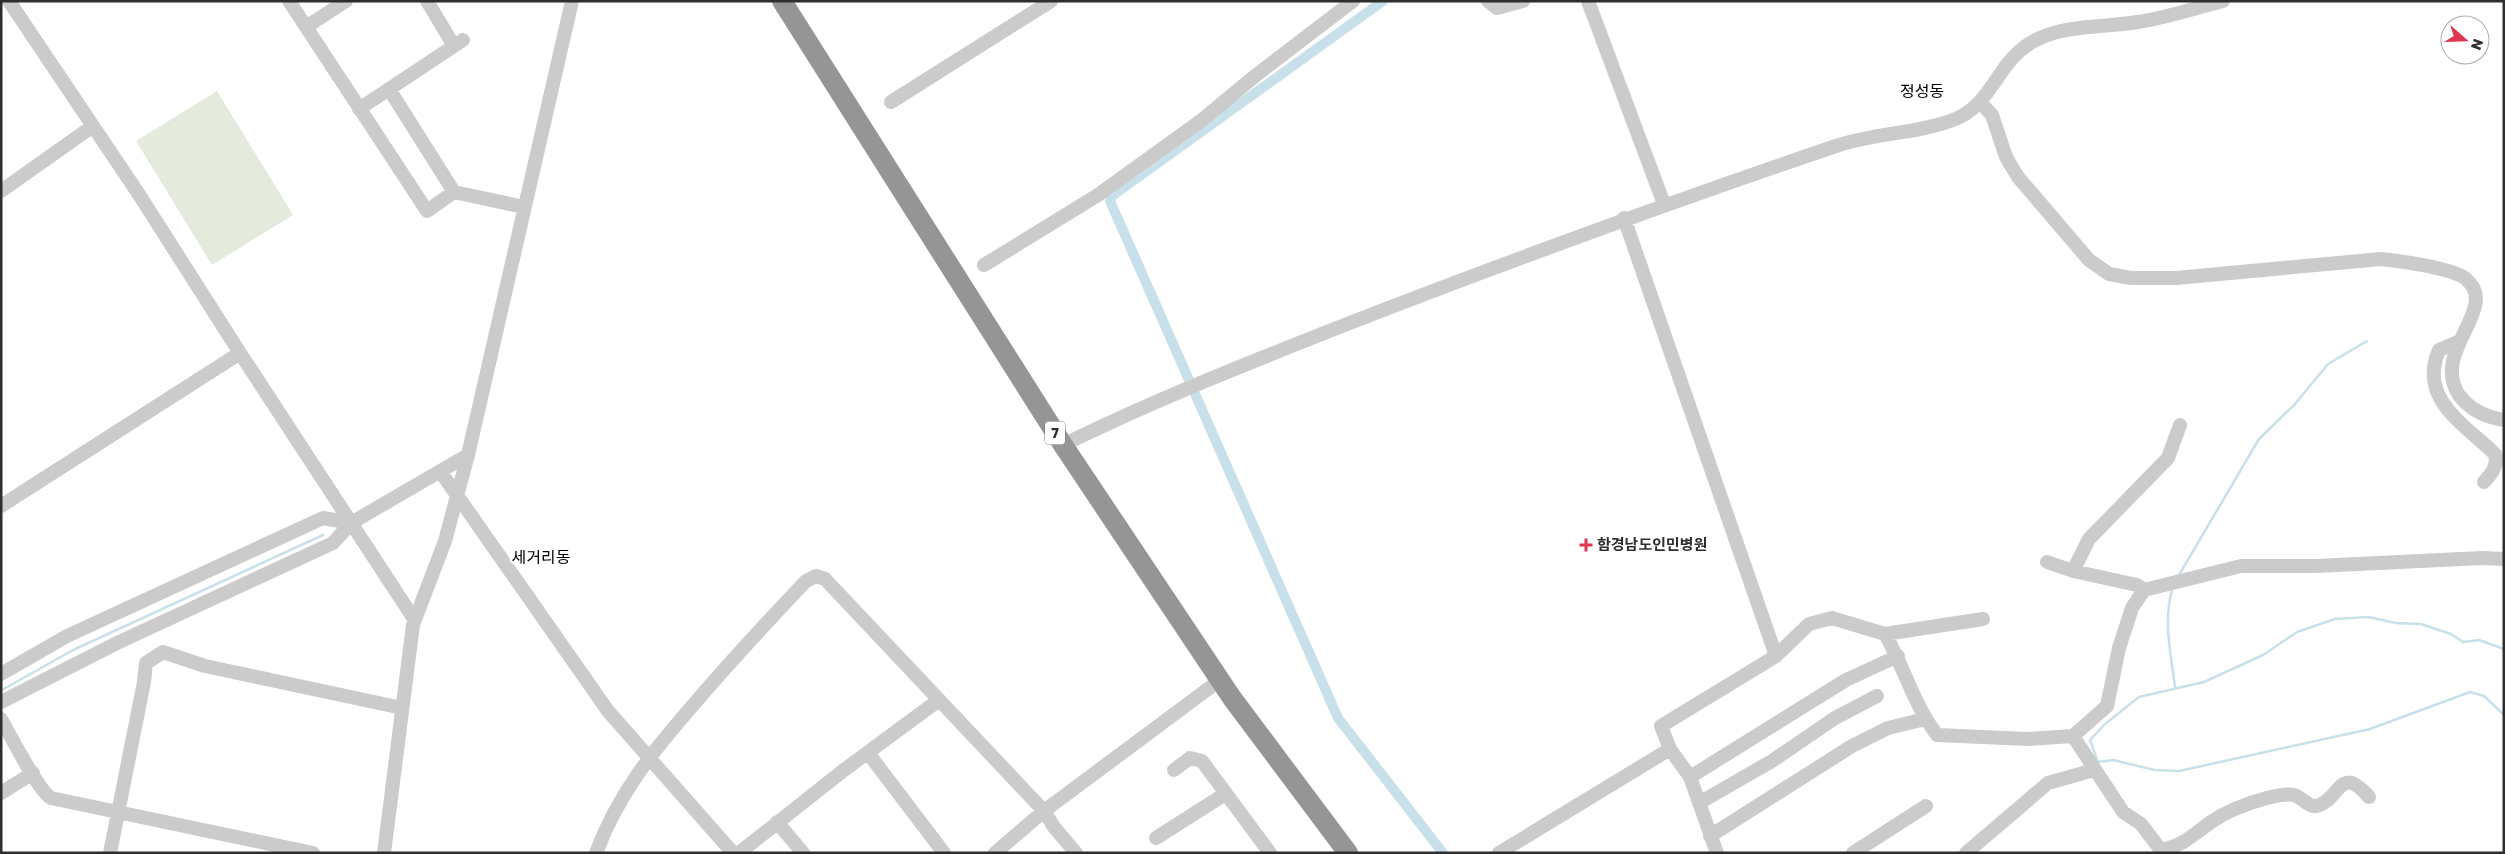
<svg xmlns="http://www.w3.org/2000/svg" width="2505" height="854" font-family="'Golos Text','Noto Sans KR',sans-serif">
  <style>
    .green { fill: #e5ebdc }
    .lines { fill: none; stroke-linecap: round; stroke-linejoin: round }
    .stream { stroke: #c8e0ea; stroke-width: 2.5 }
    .canal { stroke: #c8e0ea; stroke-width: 10 }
    .minor { stroke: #cbcbcb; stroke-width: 14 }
    .highway { stroke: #959595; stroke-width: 20 }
    .poi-dot { fill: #df3550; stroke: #fff; stroke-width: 2 }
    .labels { text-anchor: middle; stroke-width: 5; stroke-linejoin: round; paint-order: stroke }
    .shield { fill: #fff; stroke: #6d6d6d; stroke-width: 1 }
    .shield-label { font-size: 14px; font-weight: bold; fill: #2e2e2e }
    .poi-label { font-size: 15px; font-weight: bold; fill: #2e2e2e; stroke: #fff; text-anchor: start }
    .neighbourhood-label { font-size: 16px; fill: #000; stroke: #fff }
  </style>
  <rect width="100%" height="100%" fill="#fff"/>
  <path class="green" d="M 217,91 L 293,215 L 212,265 L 136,141 Z"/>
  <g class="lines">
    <path class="stream" d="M 2179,575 L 2259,439 L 2295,404 L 2328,364 L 2367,341
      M 2172,590 C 2163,623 2171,654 2175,687
      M 2504,649 L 2479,640 L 2463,642 L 2451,634 L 2421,624 L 2396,623 L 2368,617 L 2335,619 L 2297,632 L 2263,655 L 2204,682 L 2139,697 L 2105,724 L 2090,740 L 2098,762 L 2113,760 L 2155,770 L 2179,771 L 2370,729 L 2470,692 L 2484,696 L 2504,715
      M 2,690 L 73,650 L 323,535"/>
    <path class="canal" d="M 1383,1 L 1112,196 L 1110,201 L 1338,718 L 1443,853"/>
    <path class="minor" d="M 9,1 L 140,196 L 240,353 L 414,619
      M 289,1 L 427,211 L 454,192 L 524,207
      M 427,1 L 454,46
      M 1488,1 L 1497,8 L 1523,1
      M 1588,1 L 1664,204
      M 306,27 L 346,1
      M 389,89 L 454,192
      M 891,102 L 1051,1
      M 1981,103 L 1992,115 L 2006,157 L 2018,177 L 2089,260 L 2109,274 L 2131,278 L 2176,278 L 2381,259 C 2400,261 2453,268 2466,279 C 2501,308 2430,351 2459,395 C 2470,410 2485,417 2504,420
      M 359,109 L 463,40
      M 1,191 L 93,126
      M 1624,218 L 1776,656
      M 984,265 L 1098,195 L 1202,120 L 1255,76 L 1353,1
      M 2458,342 L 2439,350 C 2418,399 2464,424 2495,454 C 2498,466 2492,473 2484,482
      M 1063,445 C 1165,395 1271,354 1378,312 C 1529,254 1682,198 1836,146 C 1874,133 1915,134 1953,120 C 1992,106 1996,63 2032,42 C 2064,24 2101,28 2137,22 C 2166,18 2194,8 2223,1
      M 440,471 L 608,711 L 733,853
      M 1,506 L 240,353
      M 2047,562 L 2073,571 L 2137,585 L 2144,590
      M 2073,571 L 2089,539 L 2168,458 L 2180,425
      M 1885,634 C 1904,667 1914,705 1937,735 L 2028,739 L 2073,736 L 2107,706 L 2119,648 L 2132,608 L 2144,590 L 2241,566 L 2316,566 L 2482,558 L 2504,559
      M 1,674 L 67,636 L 323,518 L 351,523
      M 1,702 L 117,643 L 333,543 L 351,523 L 468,455
      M 1,719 C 11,736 37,789 51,798 L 313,853
      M 2073,736 L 2123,812 L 2141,824 L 2163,853
      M 868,753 L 944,853
      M 1174,770 L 1190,758 L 1202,761 L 1270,853
      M 1690,777 L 1846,680 L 1898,656
      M 1,793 L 33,773
      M 1699,803 L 1772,761 L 1835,718 L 1877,696
      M 777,822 L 803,853
      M 1710,836 L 1852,746 L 1888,728 L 1925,719
      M 1156,838 L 1225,794
      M 2161,850 C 2183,846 2194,834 2211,822 C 2227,811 2248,803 2267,798 C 2276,796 2285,793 2294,795 C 2302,797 2309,808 2317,806 C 2341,799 2339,763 2369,797
      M 110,853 L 144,682 L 146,663 L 163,652 L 205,666 L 402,708
      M 384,853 L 413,625 L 445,541 L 468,455 L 572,1
      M 596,853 C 618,794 653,751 694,704 C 730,662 768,621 806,581 L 816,576 L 825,579 L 1044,811 L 1054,827 L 1076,853
      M 739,853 L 844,770 L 939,700
      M 995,853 L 1044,811 L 1220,680
      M 1499,853 L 1670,749
      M 1717,853 L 1690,777 L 1670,749 L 1661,726 L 1776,656 L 1809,624 L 1832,618 L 1885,634 L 1983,619
      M 1853,853 L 1926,806
      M 1966,853 L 2048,783 L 2094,770"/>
    <path class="highway" d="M 782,1 L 1063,445 L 1232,698 L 1348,853"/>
  </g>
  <path class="poi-dot" d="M1583.5 537.5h5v5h5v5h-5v5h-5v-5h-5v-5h5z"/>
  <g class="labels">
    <rect class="shield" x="1045" y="421.5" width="20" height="23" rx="4"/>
    <g class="shield-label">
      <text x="1055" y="438">7</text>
    </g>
    <g class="poi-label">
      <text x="1597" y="550">함경남도인민병원</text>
    </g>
    <g class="neighbourhood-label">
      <text x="1922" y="97">정성동</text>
      <text x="541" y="563">세거리동</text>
    </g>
  </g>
  <rect width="2505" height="854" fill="none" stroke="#2e2e2e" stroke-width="5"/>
  <g transform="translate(2465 40) rotate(110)"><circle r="24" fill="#ffffff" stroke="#ababab"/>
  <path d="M0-4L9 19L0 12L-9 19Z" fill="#df3550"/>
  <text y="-8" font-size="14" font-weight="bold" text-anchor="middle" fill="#2e2e2e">N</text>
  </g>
</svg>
